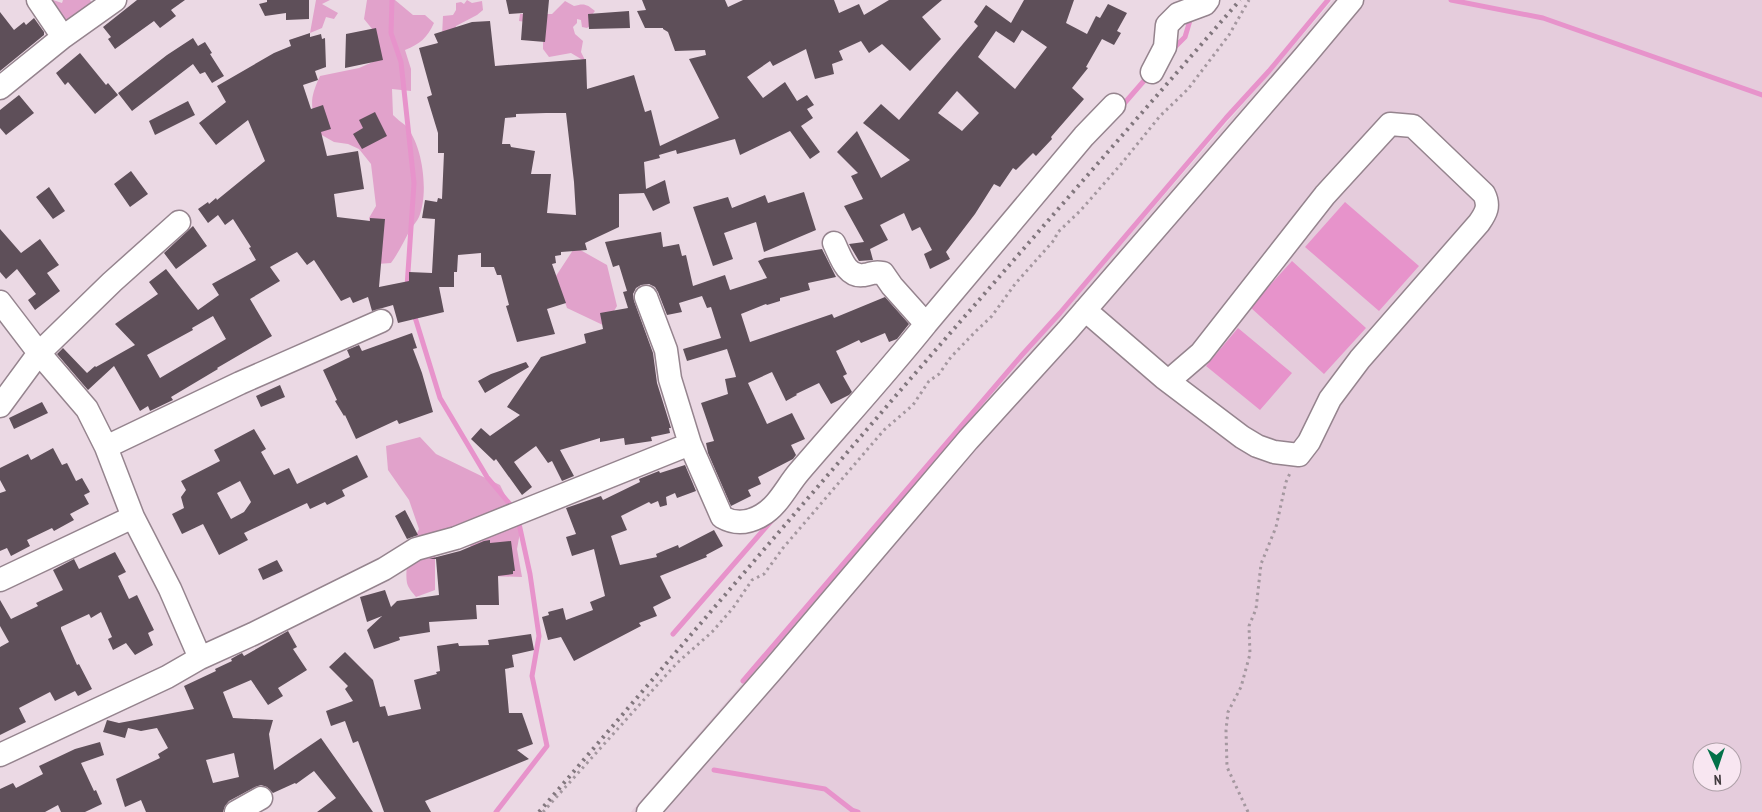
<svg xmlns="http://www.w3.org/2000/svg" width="1762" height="812" font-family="'PT Sans Narrow',sans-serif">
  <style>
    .built { fill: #e5ccdc; fill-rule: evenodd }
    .green { fill: #e1a2cb }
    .water { fill: #e793cb }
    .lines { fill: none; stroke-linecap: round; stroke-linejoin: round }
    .stream { stroke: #e793cb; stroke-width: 5 }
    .building { fill: #5e4f59; fill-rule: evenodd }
    .minor-casing { stroke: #95848e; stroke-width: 25 }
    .path { stroke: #a4979f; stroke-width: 3; stroke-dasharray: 2.5 4; stroke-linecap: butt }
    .minor { stroke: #fff; stroke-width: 22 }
    .rail { stroke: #81767d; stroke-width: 4; stroke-dasharray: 2.5 5; stroke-linecap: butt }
  </style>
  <rect width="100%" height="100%" fill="#ebd9e4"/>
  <path class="built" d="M 1333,0 L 1762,0 L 1762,812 L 631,812 ZM 1702,752 L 1732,752 L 1732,782 L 1702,782 Z"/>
  <path class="green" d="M 34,0 L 53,0 L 62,3 L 63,0 L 90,0 L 93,5 L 85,13 L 58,26 Z
    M 316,0 L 330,0 L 322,4 L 338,13 L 334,19 L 326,17 L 322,28 L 310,33 Z
    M 367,0 L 395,0 L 413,15 L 425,15 L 434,23 C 427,38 420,44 405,50 L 411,69 L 411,91 L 392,89 L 393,115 C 397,119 401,122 405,125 C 423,144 429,193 419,217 C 417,221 413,226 410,230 C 404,241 399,252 391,263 L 377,264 L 369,218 L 376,206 L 371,164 L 359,149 L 348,144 L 334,142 L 320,134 C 311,107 308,102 320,76 L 359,68 L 375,61 L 373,30 L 364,19 Z
    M 467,0 L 472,3 L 482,1 L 483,10 L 477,15 L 456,26 L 454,37 L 442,36 L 443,16 L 453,15 L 456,10 L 456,3 L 461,2 L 464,4 Z
    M 565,1 L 574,6 C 584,3 587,4 595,11 L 590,17 L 590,26 L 587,28 L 582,27 L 581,20 L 577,19 L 577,23 L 573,27 L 575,34 L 583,41 L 581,52 L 586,62 L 571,53 L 549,57 L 543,49 L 543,35 L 533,23 L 519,21 L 520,14 L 552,14 Z
    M 575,247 L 607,265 L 617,306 L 605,326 L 567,308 L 556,276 Z
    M 420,437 L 436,454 L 500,485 L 521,527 L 517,549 L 522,577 L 489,576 L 472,570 L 470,539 L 435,547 L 435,590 L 416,597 C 413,593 408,588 407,583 C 404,566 412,545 419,529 L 409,500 L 388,470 L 386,446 Z"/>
  <path class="water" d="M 1345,202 L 1419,266 L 1379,311 L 1305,247 Z
    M 1292,261 L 1366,328 L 1324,374 L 1250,307 Z
    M 1238,328 L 1292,373 L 1260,410 L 1206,366 Z"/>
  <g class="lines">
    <path class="stream" d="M 392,0 L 391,33 L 401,62 L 414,183 L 407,287
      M 1451,0 L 1543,18 L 1762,95
      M 1172,50 L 1185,37 L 1191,17
      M 1122,106 L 1149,75
      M 414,314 L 440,398 L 487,477 L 514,509
      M 673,634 L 773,519
      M 743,681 L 1022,355 L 1060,313 L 1226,118 L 1269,71 L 1328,0
      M 714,770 L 825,789 L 852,810 L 858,812
      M 496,812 L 547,746 L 532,676 L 539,636 L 530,574 L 518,519"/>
  </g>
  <path class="building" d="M 137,0 L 185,0 L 171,10 L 176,16 L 160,28 L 154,21 L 115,49 L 108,39 L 111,37 L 103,27 Z
    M 267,0 L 309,0 L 309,19 L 286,20 L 286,13 L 265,16 L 259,4 L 267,2 Z
    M 506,0 L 549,0 L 545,42 L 521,40 L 523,13 L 509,14 Z
    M 642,0 L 725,0 L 728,7 L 743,0 L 834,0 L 839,13 L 859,4 L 864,15 L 889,0 L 942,0 L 922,17 L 941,39 L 910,71 L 882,44 L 869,53 L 861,41 L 839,51 L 843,60 L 832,64 L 834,74 L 815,79 L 806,49 L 773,66 L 770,61 L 747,77 L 763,98 L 785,82 L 797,101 L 807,95 L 814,105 L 807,109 L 813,118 L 801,126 L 820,152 L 810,159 L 790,131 L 740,155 L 735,139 L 677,154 L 676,150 L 659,155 L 660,158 L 644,162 L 646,189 L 665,180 L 670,203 L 653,211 L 644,193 L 619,194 L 619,227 L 585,243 L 587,250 L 561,252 L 561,255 L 555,256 L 556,263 L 552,264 L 566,303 L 547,309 L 555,334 L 517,342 L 506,306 L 509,305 L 501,275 L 497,275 L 494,267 L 481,267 L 481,253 L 458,255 L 457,272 L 454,272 L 454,287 L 439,287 L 444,312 L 398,323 L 393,305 L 372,311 L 368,297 L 353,303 L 350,297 L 341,301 L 314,260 L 307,265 L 297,252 L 270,267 L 280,281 L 250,299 L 272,336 L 217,368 L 218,369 L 171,397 L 173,400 L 150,411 L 148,406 L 140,411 L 114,366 L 88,390 L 57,354 L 63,348 L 87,373 L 95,366 L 96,367 L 135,345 L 115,324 L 158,294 L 149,282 L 166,269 L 198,310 L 219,295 L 212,284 L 256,260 L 249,248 L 251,247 L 233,219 L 225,225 L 218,215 L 208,223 L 198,209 L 208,202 L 209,204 L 216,198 L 217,200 L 265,161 L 248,120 L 216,145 L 199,123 L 226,102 L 217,86 L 274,53 L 291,46 L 289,40 L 310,33 L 310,37 L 321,34 L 322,39 L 325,38 L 326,67 L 315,71 L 318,80 L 303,85 L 311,109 L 323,105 L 331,129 L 321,132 L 327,156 L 358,151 L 364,189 L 334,194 L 337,217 L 370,221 L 370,218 L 385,219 L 379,287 L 409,281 L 409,272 L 432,273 L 435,219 L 422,218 L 425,200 L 437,202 L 438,198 L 442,199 L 444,153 L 438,153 L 438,133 L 427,97 L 432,95 L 419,48 L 438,43 L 434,34 L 472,22 L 490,21 L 495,66 L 586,59 L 587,89 L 634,75 L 645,112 L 651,110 L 660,146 L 719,118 L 689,59 L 706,55 L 705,50 L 675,51 L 668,32 L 663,29 L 663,28 L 645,28 L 637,11 L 646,10 ZM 546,113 L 566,113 L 574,182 L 576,215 L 547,213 L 551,174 L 531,174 L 535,151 L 511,147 L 510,144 L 502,144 L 505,118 L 516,117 L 516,114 ZM 213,316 L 226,339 L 160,378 L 147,355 L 193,330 L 192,328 Z
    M 1024,0 L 1074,0 L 1066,23 L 1087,34 L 1096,16 L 1100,18 L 1108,4 L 1127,13 L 1117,31 L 1121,33 L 1114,45 L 1102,39 L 1086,67 L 1088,68 L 1072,88 L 1084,99 L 1051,137 L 1052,139 L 1036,156 L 1033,153 L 1016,170 L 1013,168 L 1000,187 L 994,184 L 975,214 L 946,252 L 950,259 L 930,269 L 924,254 L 932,250 L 920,227 L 912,231 L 904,213 L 880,225 L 888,240 L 870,249 L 873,260 L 859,261 L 849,244 L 864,242 L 844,206 L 863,199 L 851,176 L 858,173 L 837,152 L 857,131 L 881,178 L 910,160 L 863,123 L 881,104 L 899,120 L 978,26 L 974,22 L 986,5 L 1011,23 ZM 1022,30 L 1047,47 L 1015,89 L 978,57 L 996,31 L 1014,43 ZM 957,91 L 979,113 L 962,131 L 938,113 Z
    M 629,11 L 630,28 L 589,29 L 588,14 Z
    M 0,12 L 14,30 L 24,22 L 26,25 L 34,18 L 44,32 L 44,35 L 0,71 Z
    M 376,28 L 383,60 L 345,68 L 346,34 Z
    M 193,38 L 198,46 L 205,42 L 212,53 L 210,54 L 224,76 L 212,83 L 205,72 L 200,74 L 193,64 L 132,111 L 118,93 L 167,55 Z
    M 80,53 L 106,85 L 108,83 L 118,95 L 95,114 L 68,82 L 65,85 L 56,73 Z
    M 19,95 L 34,113 L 6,135 L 0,128 L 0,110 Z
    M 188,101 L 195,115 L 155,135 L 149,121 Z
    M 375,112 L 387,136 L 362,149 L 353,134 L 363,128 L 359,120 Z
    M 131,171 L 148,194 L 130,207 L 114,184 Z
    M 49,187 L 65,211 L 53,219 L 36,197 Z
    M 804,192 L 816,230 L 764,252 L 756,222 L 724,233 L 733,259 L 713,266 L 693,207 L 728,197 L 732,208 L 765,195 L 768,203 Z
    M 193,226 L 207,246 L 176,269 L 164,253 Z
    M 0,229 L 21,253 L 40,239 L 59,265 L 47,273 L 60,291 L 35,310 L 28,300 L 36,294 L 17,269 L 6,279 L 0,272 Z
    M 661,232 L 663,247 L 679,244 L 682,256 L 686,255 L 693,286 L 725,275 L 730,290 L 767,278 L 758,261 L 765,258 L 822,249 L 836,277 L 808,283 L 810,290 L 780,298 L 780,301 L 767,305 L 766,304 L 741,314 L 750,342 L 832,314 L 834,318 L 885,297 L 909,324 L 897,339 L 889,342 L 885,333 L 861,343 L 859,340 L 836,351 L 847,374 L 843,376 L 852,392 L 849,395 L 831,404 L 819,383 L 796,394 L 797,395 L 786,401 L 772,372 L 748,383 L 767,424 L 792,413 L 805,439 L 791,445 L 796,455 L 793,459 L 758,477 L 761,484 L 748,490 L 751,496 L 731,506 L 708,453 L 706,443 L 714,441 L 701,403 L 728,394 L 725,379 L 736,377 L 735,373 L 727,349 L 687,361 L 683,349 L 721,338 L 711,307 L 707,308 L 702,296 L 679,303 L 682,312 L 667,315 L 658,292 L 655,287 L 649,284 L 641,285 L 636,288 L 633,294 L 634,301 L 653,353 L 657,383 L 671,428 L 669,428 L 670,433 L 651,437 L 652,441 L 625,445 L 624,438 L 600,442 L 600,438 L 560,450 L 574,476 L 562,481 L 552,461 L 548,463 L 536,446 L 514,462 L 532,487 L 522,495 L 496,459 L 494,461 L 471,439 L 481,428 L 490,436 L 520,415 L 507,407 L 541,357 L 586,343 L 584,334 L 603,329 L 600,313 L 628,308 L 623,292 L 627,291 L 619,265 L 613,267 L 605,242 Z
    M 412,333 L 417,348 L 413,349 L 422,373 L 433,412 L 399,424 L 397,420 L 356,439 L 345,415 L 344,416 L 335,401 L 337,400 L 323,370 L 350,357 L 347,350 L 359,345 L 362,351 Z
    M 526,362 L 529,367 L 485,393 L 478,381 L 491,374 Z
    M 280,385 L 285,397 L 261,407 L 256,396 Z
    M 42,402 L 48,413 L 14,429 L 9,418 Z
    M 254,429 L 266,449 L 261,452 L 274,475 L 289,468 L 297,484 L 357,455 L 368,477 L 342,490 L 345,496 L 327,505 L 325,502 L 310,509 L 307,503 L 244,533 L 248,540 L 219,555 L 203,524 L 182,534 L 172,514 L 184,508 L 181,497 L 186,490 L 181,481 L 220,461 L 214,450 ZM 240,481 L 251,502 L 244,512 L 231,519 L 217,493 Z
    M 53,448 L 62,465 L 67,463 L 76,481 L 82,478 L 90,492 L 84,495 L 89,504 L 70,514 L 74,520 L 54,531 L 52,528 L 27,540 L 30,546 L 11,556 L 7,548 L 0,551 L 0,493 L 6,491 L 0,480 L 0,468 L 28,454 L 31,460 Z
    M 685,465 L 696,491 L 677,498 L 675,493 L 666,497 L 667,505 L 660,507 L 658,501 L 651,504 L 649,502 L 621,516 L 627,530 L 611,536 L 620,565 L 657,557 L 656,554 L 678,545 L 679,548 L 714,530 L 723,546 L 706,555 L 707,557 L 660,576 L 671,598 L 653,607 L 657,616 L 639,623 L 641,626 L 574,661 L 561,637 L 548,640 L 542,617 L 549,615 L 548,612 L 563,608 L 566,620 L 593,610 L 590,602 L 605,596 L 594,549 L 572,556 L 566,537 L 576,534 L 566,508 L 601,496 L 603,500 L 640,482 L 639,479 L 659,471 L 660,473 Z
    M 405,510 L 418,535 L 407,539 L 395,516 Z
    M 490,540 L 490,543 L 511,541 L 515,571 L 513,571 L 513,574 L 498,576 L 499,605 L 476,605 L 477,619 L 429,622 L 430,632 L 399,637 L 400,640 L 374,649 L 367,630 L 382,616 L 367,622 L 360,597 L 385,590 L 391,607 L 397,601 L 439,595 L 436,559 L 429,559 L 460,551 L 484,541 Z
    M 115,552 L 126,572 L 118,576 L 129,599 L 137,595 L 154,630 L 148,633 L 153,645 L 135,655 L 126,643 L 113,650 L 108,639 L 112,637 L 101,612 L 91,618 L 89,614 L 61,627 L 61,629 L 77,665 L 79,664 L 92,689 L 78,696 L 75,691 L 55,701 L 50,692 L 19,708 L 26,722 L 0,735 L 0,647 L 9,642 L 0,626 L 0,600 L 11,619 L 38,606 L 36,603 L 63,590 L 53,570 L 74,559 L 79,569 Z
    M 277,560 L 283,571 L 263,580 L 258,569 Z
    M 288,631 L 297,647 L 293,649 L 307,670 L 278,688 L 283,696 L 268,705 L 251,680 L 223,692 L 233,718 L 273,720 L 269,734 L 274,770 L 321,738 L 373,812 L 317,812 L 336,798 L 314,771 L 296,784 L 295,783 L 273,793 L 267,787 L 261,785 L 255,787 L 229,801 L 225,806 L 223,812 L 146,812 L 141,800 L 125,807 L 116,779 L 160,758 L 158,754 L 168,748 L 157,728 L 141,731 L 128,728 L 125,738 L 103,732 L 107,720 L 119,723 L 194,709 L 184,686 L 216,671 L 215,669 L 232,661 L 231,659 L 238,655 L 242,653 L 244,656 ZM 234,753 L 239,777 L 213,783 L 206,760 Z
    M 531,634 L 534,650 L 512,655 L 514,667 L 505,669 L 509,713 L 522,713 L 533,744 L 517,750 L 529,759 L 425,801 L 431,812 L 384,812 L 358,741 L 353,743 L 345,721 L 331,726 L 326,711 L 353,701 L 345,689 L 348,686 L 329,667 L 345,652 L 373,680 L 380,707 L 385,706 L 388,716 L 421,709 L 414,680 L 437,674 L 436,672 L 440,671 L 437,646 L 458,643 L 459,646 L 489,645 L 488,640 Z
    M 100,742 L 104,755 L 81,763 L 94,791 L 96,790 L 102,804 L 85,812 L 61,812 L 58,805 L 45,812 L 0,812 L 0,789 L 13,783 L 16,788 L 43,774 L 39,766 L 75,749 Z"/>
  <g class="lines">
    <defs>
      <path id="minor" d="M 38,0 L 63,37
        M 1152,72 L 1165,47 L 1167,25 L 1178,14 L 1205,4 L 1208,0
        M 0,88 L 63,37 L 115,0
        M 646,297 L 666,350 L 670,379 L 690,444 L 722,517 C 736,525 749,523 762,515 C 778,506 787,486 799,472 C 841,423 885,375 926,324 L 892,286 L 883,273 C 872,271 873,274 864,275 C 846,278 840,255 834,243
        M 0,302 L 39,353 L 87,409 L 106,447 L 133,517 L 170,589 L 200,658
        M 1085,310 L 1164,378 L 1242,437 L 1257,446 L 1274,452 L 1299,455 L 1309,442 L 1330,399 L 1360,359 L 1479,223 C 1486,213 1490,206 1484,194 L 1413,126 L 1390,124 L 1325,195 L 1201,353 L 1172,378 L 1164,378
        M 926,324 L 1084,136 L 1114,105
        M 0,406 L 39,353 L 112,282 L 179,222
        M 106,447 L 240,383 L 381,321
        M 0,580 L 133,517
        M 0,755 L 167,677 L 200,658 L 253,634 L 384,569 L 416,549 L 456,538 L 690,444
        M 236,812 L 261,798
        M 648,812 L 774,668 L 968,440 L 1067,331 L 1305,56 L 1352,0"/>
    </defs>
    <use href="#minor" class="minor-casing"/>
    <path class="path" d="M 543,812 L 677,663 L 712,632 L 733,608 L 752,580 L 764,574 L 783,548 L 884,430 L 913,405 L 929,381 L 939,374 L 951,357 L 976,331 L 992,316 L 1015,284 L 1055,239 L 1057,233 L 1081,210 L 1122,163 L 1160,116 L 1188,89 L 1229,35 L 1249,0
      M 1248,812 L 1227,767 L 1226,730 L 1228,712 L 1241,687 L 1250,654 L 1249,626 L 1256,609 L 1261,564 L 1276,527 L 1286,482 L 1291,471"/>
    <use href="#minor" class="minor"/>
    <path class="rail" d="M 539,812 L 899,392 L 1240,0"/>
  </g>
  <g transform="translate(1717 767) rotate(177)"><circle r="24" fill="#f8e6f1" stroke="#afa1a9"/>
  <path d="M0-4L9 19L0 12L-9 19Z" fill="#047149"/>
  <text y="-8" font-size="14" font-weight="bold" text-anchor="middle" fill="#413a3e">N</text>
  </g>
</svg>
